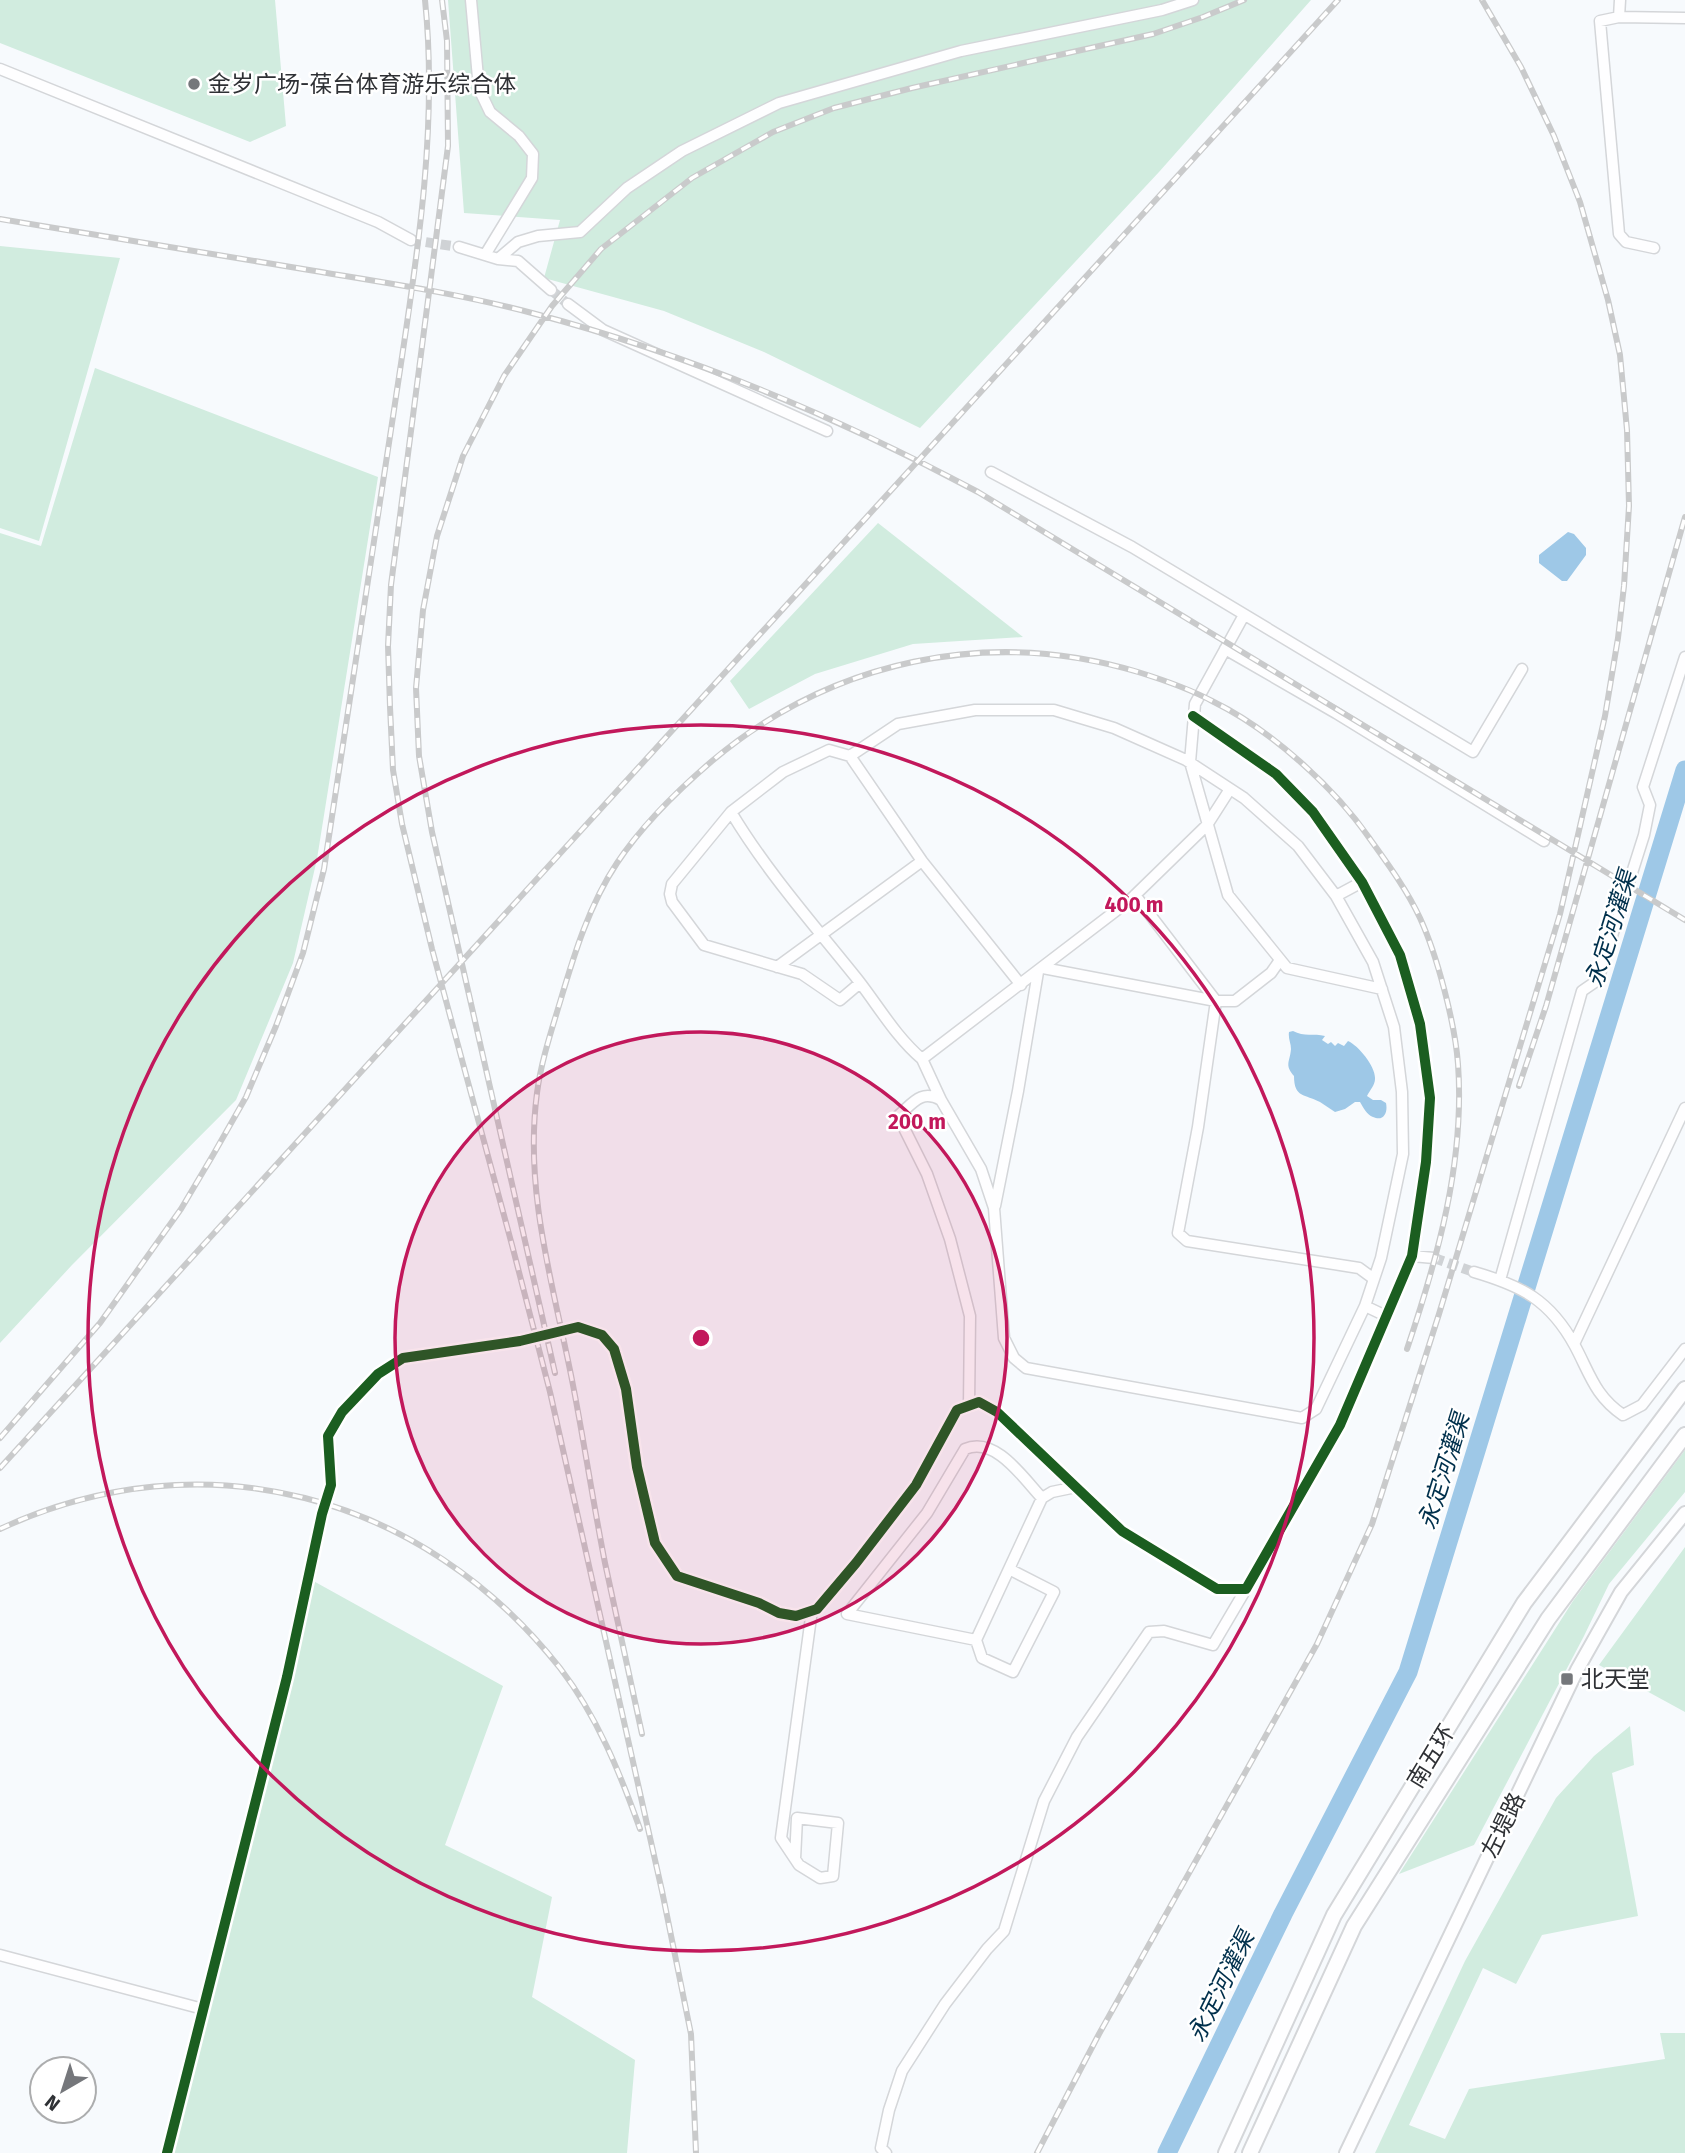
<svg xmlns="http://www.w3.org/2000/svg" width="1685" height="2153" font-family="'Fira Sans','Noto Sans SC',sans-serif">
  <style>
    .green { fill: #d1ecdf }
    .water { fill: #9ec8e7 }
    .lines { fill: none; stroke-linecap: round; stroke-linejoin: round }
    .river { stroke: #9ec8e7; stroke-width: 19 }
    .minor-tunnel { stroke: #cfd2d5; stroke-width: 10; stroke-dasharray: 10 5; stroke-linecap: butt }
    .minor-casing { stroke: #d4d6d9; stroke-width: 13 }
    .major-casing { stroke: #d4d6d9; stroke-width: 16 }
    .highway-casing { stroke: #d4d6d9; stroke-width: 18 }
    .minor { stroke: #fefeff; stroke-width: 10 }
    .major { stroke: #fefeff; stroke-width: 12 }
    .highway { stroke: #fefeff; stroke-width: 14 }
    .rail-casing { stroke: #c9cacb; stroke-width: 6 }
    .rail { stroke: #fff; stroke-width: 3.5; stroke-dasharray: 10; stroke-linecap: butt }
    .cycleway-casing { stroke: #fff; stroke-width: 15 }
    .cycleway { stroke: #1b5e20; stroke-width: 10 }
    .ring { fill: none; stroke: #c2185b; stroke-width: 3.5 }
    .poi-dot { fill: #75777b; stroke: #fff; stroke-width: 2.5 }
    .labels { text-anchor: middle; stroke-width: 5; stroke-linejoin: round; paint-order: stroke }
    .poi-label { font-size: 23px; fill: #2f3135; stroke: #fff; text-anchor: start }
    .street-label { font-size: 23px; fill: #2f3135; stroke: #fff }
    .water-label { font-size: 24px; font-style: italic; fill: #00304c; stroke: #fff }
    .centre { fill: #c2185b; stroke: #fff; stroke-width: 3.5 }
    .ring-label { font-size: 21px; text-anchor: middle; font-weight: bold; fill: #c2185b; stroke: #fff; stroke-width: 5; stroke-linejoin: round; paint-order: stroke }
  </style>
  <rect width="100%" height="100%" fill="#f7fafd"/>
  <path class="green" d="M 0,0 L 275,0 L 286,126 L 250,142 L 0,43 Z
    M 448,0 L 1311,0 L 1159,172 L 920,428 L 764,352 L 664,311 L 544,278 L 560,220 L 464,213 Z
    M 0,246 L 120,258 L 39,541 L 0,528 Z
    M 95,368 L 378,477 L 317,859 L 293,963 L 236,1100 L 72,1265 L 0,1343 L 0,533 L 41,546 Z
    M 878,523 L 1023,637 L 913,644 L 815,674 L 749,709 L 730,681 Z
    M 1685,1450 L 1685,1492 L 1609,1584 L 1584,1636 L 1474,1845 L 1399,1874 L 1573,1601 Z
    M 1685,1547 L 1685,1712 L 1599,1665 Z
    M 308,1578 L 503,1686 L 445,1845 L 552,1897 L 532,1997 L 635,2060 L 627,2153 L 164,2153 Z
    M 1630,1726 L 1634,1765 L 1612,1773 L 1638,1916 L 1542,1935 L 1516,1984 L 1483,1968 L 1409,2125 L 1445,2139 L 1469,2089 L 1665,2059 L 1660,2033 L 1685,2033 L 1685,2153 L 1375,2153 L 1465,1961 L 1556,1798 L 1594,1756 Z"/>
  <path class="water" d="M 1568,532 L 1574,534 L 1586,548 L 1586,555 L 1567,581 L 1562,581 L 1539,563 L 1539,555 Z
    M 1293,1031 C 1304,1037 1314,1033 1325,1036 L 1322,1040 L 1328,1044 L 1331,1042 L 1335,1046 L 1338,1043 L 1344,1046 L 1348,1041 C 1359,1046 1376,1067 1375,1079 C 1375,1085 1370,1090 1367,1096 L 1373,1100 L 1381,1100 L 1386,1103 C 1388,1112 1384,1122 1373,1117 C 1367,1115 1363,1107 1360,1102 L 1355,1102 L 1345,1109 L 1335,1112 C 1330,1109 1325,1105 1320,1102 C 1305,1094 1294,1098 1294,1076 C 1284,1065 1290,1062 1291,1049 C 1291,1043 1288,1039 1289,1032 Z"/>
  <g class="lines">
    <path class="river" d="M 1167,2153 L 1283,1914 L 1408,1672 L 1685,770"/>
    <path class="minor-tunnel" d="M 411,240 L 459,247
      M 551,290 L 568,304
      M 1434,1258 L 1474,1272
      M 520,1341 L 578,1327"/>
    <defs>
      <path id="minor" d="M 471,0 L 479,89 L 490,112 L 519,136 L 533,154 L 532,178 L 485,255
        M 1619,17 L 1620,0
        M 0,69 L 378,222 L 411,240
        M 459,247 L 498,259 L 518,261 L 551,290
        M 1654,248 L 1626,242 L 1619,234 L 1600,21 L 1619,17 L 1685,18
        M 498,259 L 518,242 L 538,236 L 580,232 L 627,188 L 682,151 L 779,103 L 961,51 L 1162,10 L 1193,0
        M 568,304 L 603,330 L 827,431
        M 991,472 L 1132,547 L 1473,752 L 1522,669
        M 1244,615 L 1195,704 L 1190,762 L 1228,895 L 1287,968 L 1382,989
        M 1225,649 L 1336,713 L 1544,841
        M 850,756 L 922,861 L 1021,985
        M 731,812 L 672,884 L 670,894 L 672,902 L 704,945 L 802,974 L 840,1000 L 860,983
        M 1135,895 L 1216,1001 L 1235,1001 L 1271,973 L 1280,960
        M 1336,896 L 1362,882
        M 777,967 L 922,861
        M 1043,968 L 1216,1001 L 1198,1127 L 1178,1233 L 1187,1241 L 1359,1268 L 1374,1279
        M 922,1059 C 896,1037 879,1007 858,980 C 814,925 767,872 731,812 L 783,772 L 829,750 L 850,756 L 898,724 L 975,710 L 1054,710 L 1114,728 L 1186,760 L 1244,798 L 1298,846 L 1336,896 L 1373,962 L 1394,1027 L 1402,1092 L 1403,1154 L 1381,1258 L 1365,1306 L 1316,1409 L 1302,1418 L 1026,1368 L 1014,1358 L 1004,1338 L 994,1208 L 981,1169 L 941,1100 C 921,1089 913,1103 898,1116 L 927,1174 L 950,1239 L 970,1316 L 969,1406
        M 941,1100 L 922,1059 L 1130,900 L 1207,825 L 1230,789
        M 995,1206 L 1018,1091 L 1038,972
        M 1412,1256 L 1434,1258
        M 1474,1272 C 1522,1286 1550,1300 1575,1346 C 1590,1374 1595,1396 1623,1415 L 1642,1405 L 1685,1349
        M 1500,1280 L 1582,991 L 1598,980 L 1644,835 L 1650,805 L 1643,787 L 1685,657
        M 1365,1306 L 1386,1316
        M 578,1327 L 602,1335 L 614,1349 L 626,1389 L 637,1467 L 655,1543 L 677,1576 L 759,1603 L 779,1613 L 796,1616 L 817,1609 L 856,1563 L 916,1485 L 957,1410 L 979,1402 L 997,1412 L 1122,1531 L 1217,1589 L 1246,1589 L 1340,1425 L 1412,1256 L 1426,1162 L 1430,1098 L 1420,1024 L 1400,955 L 1362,882 L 1313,812 L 1276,774 L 1193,716
        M 1574,1344 L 1685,1108
        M 1009,1569 L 1054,1592 L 1013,1672 L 982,1658 L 976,1640 L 1042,1498 L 1052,1492 L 1076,1487
        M 976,1640 L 847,1614 L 927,1513 L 965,1449 C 996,1436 1023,1478 1042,1498
        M 795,1859 L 797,1818 L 838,1823 L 833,1876 L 820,1878 L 799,1865 L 781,1838 L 812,1610
        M 0,1955 L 203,2009
        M 167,2153 L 287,1677 L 322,1514 L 331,1485 L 328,1436 L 342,1412 L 360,1392 L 378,1374 L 403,1358 L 520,1341
        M 886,2153 L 881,2148 L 889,2110 L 902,2071 L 945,2004 L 987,1949 L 1004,1931 L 1044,1801 L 1077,1737 L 1149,1632 L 1164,1631 L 1213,1645 L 1246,1589"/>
      <path id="major" d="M 1346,2153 L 1577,1670 L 1621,1592 L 1685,1513"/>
      <path id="highway" d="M 1226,2153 L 1334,1915 L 1524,1603 L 1685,1389
        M 1250,2153 L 1354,1926 L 1548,1619 L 1685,1435"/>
    </defs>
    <use href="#minor" class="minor-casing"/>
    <use href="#major" class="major-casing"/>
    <use href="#highway" class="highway-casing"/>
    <use href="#minor" class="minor"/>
    <use href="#major" class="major"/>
    <use href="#highway" class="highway"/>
    <defs>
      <path id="rail" d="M 442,0 L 447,41 L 448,146 L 391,585 L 388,646 L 390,707 L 393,770 L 402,824 L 432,949 L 512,1245 L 550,1392 L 662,1891 L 691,2034 L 696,2153
        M 0,219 C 101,236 202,252 303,269 C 380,282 457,293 532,313 C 688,354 836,416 978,492 L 1685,920
        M 1519,1086 L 1546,1006 L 1685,517
        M 555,1373 L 432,832 L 419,756 L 416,688 L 423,610 L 437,536 L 463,456 L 504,376 L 552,306 L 601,249 L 692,178 L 773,132 L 834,108 L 912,88 L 1153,34 L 1203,17 L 1244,0
        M 0,1438 L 100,1323 L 181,1209 L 213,1155 L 246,1097 L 276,1026 L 303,953 L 324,869 C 347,716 371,563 394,410 C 414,275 439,137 425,0
        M 0,1468 L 1338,0
        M 0,1529 C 203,1435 423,1494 560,1668 C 597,1716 620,1773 640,1829
        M 642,1734 C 630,1677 617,1620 605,1563 C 593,1502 584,1441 572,1380 C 553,1284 524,1191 537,1093 C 541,1062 551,1032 560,1002 C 574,955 589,905 617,863 C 643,824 677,791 712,761 C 832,660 988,627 1138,672 C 1164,680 1190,689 1214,702 C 1271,730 1334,787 1370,839 C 1388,864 1407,890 1420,918 C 1437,955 1455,1023 1458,1064 C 1465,1161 1438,1257 1407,1349
        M 1037,2153 L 1099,2034 L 1317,1644 L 1372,1524 L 1439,1314 L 1560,914 L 1605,716 L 1618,638 L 1624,586 L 1629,506 L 1627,430 L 1620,355 L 1608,300 L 1580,202 L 1554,136 L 1521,67 L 1482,0"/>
    </defs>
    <use href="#rail" class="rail-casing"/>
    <use href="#rail" class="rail"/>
    <defs>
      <path id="cycleway" d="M 167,2153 L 287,1677 L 322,1514 L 331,1485 L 328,1436 L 342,1412 L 378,1374 L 403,1358 L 520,1341 L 578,1327 L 602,1335 L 614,1349 L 626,1389 L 637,1467 L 655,1543 L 677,1576 L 759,1603 L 779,1613 L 796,1616 L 817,1609 L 856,1563 L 916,1485 L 957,1410 L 979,1402 L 997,1412 L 1122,1531 L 1217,1589 L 1246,1589 L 1340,1425 L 1412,1256 L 1426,1162 L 1430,1098 L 1420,1024 L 1400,955 L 1362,882 L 1313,812 L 1276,774 L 1193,716"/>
    </defs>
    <use href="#cycleway" class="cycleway-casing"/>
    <use href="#cycleway" class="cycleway"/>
  </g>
  <circle cx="701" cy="1338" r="306" fill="#c2185b" fill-opacity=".12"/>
  <g class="ring">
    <circle cx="701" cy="1338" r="306"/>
    <circle cx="701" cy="1338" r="613"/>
  </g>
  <g class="poi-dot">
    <circle cx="194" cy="84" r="7"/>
    <rect x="1560" y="1672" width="14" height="14" rx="3.5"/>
  </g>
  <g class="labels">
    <g class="poi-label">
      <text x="208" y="92">金岁广场-葆台体育游乐综合体</text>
      <text x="1581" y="1687">北天堂</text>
    </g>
    <g class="street-label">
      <text transform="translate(1431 1756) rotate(-59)" y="8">南五环</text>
      <text transform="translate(1503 1825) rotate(-64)" y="8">左堤路</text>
    </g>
    <g class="water-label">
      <text transform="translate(1611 929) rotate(-73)" y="8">永定河灌渠</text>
      <text transform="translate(1444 1471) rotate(-73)" y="8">永定河灌渠</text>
      <text transform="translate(1221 1986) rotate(-64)" y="8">永定河灌渠</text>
    </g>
  </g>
  <circle cx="701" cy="1338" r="10" class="centre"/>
  <g class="ring-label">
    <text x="1134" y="912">400 m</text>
    <text x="917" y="1129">200 m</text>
  </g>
  <g transform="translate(63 2090) rotate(219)"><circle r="33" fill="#ffffff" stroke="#acadae" stroke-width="2"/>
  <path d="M0-5L12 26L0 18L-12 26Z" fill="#75777b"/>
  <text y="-10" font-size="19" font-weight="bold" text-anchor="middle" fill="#2f3135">N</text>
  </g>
</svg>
